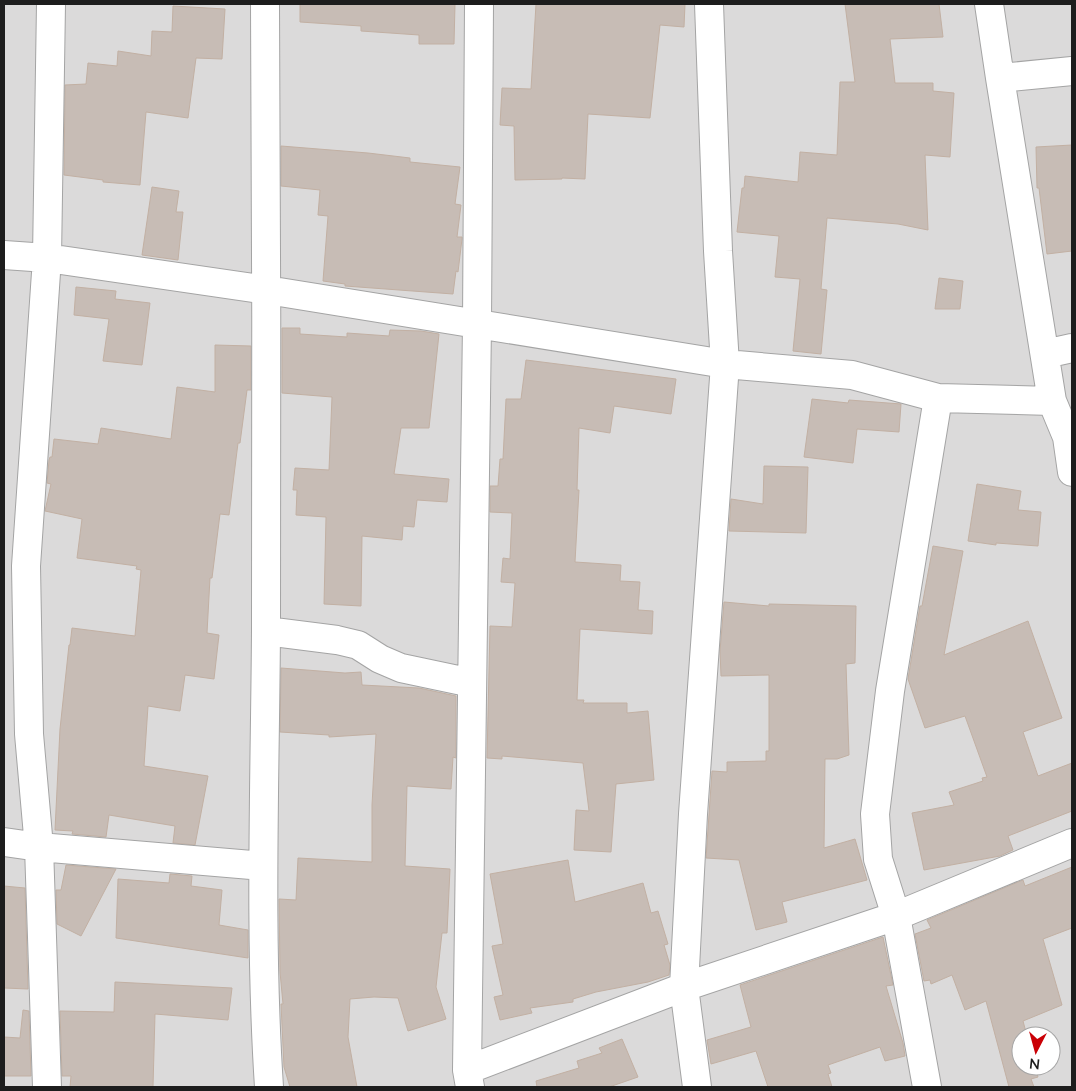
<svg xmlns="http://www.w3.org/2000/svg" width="1076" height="1091" font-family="Lato,sans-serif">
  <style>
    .residential { fill: #dbdada; fill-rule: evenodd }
    .building { fill: #c7bcb5; stroke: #c2b0a3 }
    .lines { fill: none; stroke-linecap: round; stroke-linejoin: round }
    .minor-casing { stroke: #a4a4a4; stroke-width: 30 }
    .minor { stroke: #fff; stroke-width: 28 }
  </style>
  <rect width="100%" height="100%" fill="#efeae2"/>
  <path class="residential" d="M 4,4 L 1072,4 L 1072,1087 L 4,1087 ZM 1021,1036 L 1051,1036 L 1051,1066 L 1021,1066 Z"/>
  <path class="building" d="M 300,4 L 455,4 L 454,44 L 419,44 L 419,35 L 361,31 L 361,26 L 300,22 Z
    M 536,4 L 685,4 L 684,27 L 660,25 L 650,118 L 588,114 L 585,179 L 562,178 L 562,179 L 515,180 L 514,126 L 500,125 L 502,88 L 531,89 Z
    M 845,4 L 939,4 L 943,37 L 890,39 L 895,83 L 933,83 L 933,91 L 954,93 L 950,157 L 925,155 L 928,230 L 898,224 L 827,218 L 821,289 L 827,290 L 821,354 L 793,351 L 800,279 L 775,277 L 779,236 L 737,232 L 742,188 L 744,188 L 745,176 L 798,182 L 800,152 L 837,155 L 840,82 L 855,82 Z
    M 173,6 L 225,9 L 222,59 L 196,58 L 188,118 L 146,112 L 140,185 L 103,182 L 103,180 L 64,175 L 65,85 L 86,84 L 88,63 L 117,66 L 118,51 L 151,56 L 152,31 L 172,32 Z
    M 1072,145 L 1072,251 L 1047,254 L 1039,188 L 1037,188 L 1036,147 Z
    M 281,146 L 368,153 L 410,158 L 410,162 L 460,167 L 455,204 L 461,205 L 457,237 L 462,237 L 462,239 L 458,272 L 456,271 L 453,294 L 345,286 L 345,284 L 323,281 L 328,216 L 318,215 L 320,190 L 281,186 Z
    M 152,187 L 179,191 L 176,212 L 183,212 L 178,260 L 142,255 Z
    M 939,278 L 963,281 L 960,309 L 935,309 Z
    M 76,287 L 116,291 L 115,299 L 150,303 L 142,365 L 103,361 L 109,319 L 74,315 Z
    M 282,328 L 300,328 L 300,334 L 347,337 L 347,333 L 389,336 L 390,330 L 421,331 L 439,334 L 429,428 L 401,428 L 394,474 L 449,479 L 447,502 L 417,500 L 414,527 L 403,526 L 402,540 L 362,536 L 361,606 L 324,604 L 326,517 L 296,515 L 297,490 L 293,490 L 295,468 L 329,470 L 332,397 L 282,393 Z
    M 215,345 L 251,346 L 251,390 L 247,390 L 240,443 L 238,443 L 229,515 L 220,514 L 212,578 L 210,578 L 207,633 L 219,635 L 214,679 L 185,675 L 180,711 L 148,706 L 144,766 L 208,776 L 195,845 L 173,843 L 175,826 L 109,815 L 106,837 L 72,834 L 73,831 L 55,830 L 60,729 L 69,645 L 70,645 L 72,628 L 135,636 L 141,570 L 136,569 L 137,566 L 77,558 L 82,519 L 45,511 L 51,484 L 47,483 L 49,460 L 50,457 L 52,457 L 54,439 L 98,444 L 101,428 L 171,439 L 177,387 L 215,392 Z
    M 526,360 L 676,379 L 671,414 L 614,406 L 610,433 L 579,428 L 577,490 L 579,490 L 575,562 L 621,565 L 620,581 L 640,582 L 638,610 L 653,611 L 652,634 L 580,629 L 577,700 L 584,700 L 583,703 L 627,703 L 627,713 L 648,711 L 654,780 L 616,784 L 611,852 L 574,850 L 576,810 L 589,811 L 583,763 L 502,756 L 502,759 L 487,758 L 490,626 L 512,627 L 515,583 L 501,582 L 503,558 L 510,559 L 512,513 L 490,512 L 490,486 L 498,486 L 500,459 L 503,459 L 506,399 L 521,399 Z
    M 812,399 L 848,403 L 849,400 L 901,404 L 899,432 L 857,429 L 853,463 L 804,457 Z
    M 764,466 L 808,467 L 806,533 L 729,531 L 731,499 L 763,504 Z
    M 977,484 L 1021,491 L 1018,510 L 1041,512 L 1038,546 L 996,543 L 996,545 L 968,541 Z
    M 933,546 L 963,551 L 944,655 L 1028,621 L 1062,718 L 1023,732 L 1038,776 L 1072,763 L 1072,811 L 1008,836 L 1013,850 L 1000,856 L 924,870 L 912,813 L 954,805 L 949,792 L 983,781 L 982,778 L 987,777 L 965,716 L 925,728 L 908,679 L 920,606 L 922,606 Z
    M 724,602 L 769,606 L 769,604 L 856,606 L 855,663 L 846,664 L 849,755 L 837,759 L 825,759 L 824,848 L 855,839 L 867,880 L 782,902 L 787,922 L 756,930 L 739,860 L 706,858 L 712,771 L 727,772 L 727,762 L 766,761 L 766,751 L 769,751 L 769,675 L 721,676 L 720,651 Z
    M 281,668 L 345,673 L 361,672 L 362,685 L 419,688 L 456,696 L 456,758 L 453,757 L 451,789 L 407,786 L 405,866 L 450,869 L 447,933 L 442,933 L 436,987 L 446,1019 L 408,1031 L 398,998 L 374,997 L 350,999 L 348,1037 L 357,1087 L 290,1087 L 284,1067 L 281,1004 L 283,1004 L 280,972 L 279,899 L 296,900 L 298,858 L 372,862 L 372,805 L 376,734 L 329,737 L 329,735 L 280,732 Z
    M 568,860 L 575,902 L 643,883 L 651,913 L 658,911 L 668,944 L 664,945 L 670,965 L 669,975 L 648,982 L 596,992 L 573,999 L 573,1002 L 530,1008 L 532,1013 L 500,1020 L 494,997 L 503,995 L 492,946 L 503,944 L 490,874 Z
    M 66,865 L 116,869 L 81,936 L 57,924 L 56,890 L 61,890 Z
    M 1072,867 L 1072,928 L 1043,939 L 1062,1005 L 1023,1021 L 1027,1036 L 1021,1036 L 1021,1066 L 1035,1066 L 1038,1077 L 1031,1079 L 1034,1087 L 1009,1087 L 986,1001 L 965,1010 L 952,975 L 931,984 L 930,980 L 924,981 L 915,934 L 931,928 L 927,920 L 1023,880 L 1025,886 Z
    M 170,874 L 192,876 L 191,886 L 222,890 L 219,925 L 248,930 L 248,958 L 116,938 L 118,879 L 169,883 Z
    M 4,886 L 25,888 L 28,989 L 4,988 Z
    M 883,937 L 893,985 L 886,986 L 903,1043 L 905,1056 L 885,1061 L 880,1047 L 828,1065 L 831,1073 L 828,1074 L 832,1087 L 768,1087 L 756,1051 L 711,1064 L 707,1040 L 751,1027 L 740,985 Z
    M 115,982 L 232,988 L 228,1020 L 155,1014 L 153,1087 L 70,1087 L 71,1076 L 62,1076 L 60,1011 L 114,1012 Z
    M 23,1010 L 29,1011 L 31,1076 L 4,1076 L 4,1037 L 20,1038 Z
    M 622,1039 L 638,1077 L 609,1087 L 537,1087 L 536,1081 L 579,1068 L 577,1061 L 602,1053 L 599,1048 Z"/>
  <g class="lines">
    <defs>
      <path id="minor" d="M 265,4 C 266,213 267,421 266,630 C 265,782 259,935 269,1087
        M 989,4 L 1000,78 L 1052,401 L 1067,437 L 1072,472
        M 1000,78 L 1072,71
        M 4,255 L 47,258 L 267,290 L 725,364 L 852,375 L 938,398 L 1052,401
        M 1045,354 L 1072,348
        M 266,631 L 337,640 L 358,645 L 380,659 L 401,668 L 472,683
        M 4,842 L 39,847 L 263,866
        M 467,1070 L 684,987 L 896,916 L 1072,843
        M 47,1087 L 39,847 L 29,734 L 26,566 L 47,258 L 51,4
        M 470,1087 L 467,1070 L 477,324 L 479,4
        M 697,1087 L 684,987 L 693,814 L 725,364 L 718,251 L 709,4
        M 927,1087 L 896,916 L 878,859 L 875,814 L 890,691 L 938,398"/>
    </defs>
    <use href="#minor" class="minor-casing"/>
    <use href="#minor" class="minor"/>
  </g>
  <rect width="1076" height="1091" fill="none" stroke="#1d1d1d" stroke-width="10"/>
  <g transform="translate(1036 1051) rotate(186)"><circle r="24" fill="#ffffff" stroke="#a5a5a5"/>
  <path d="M0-4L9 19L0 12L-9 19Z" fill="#ca0006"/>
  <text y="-8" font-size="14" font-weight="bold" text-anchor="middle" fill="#1d1d1d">N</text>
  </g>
</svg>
